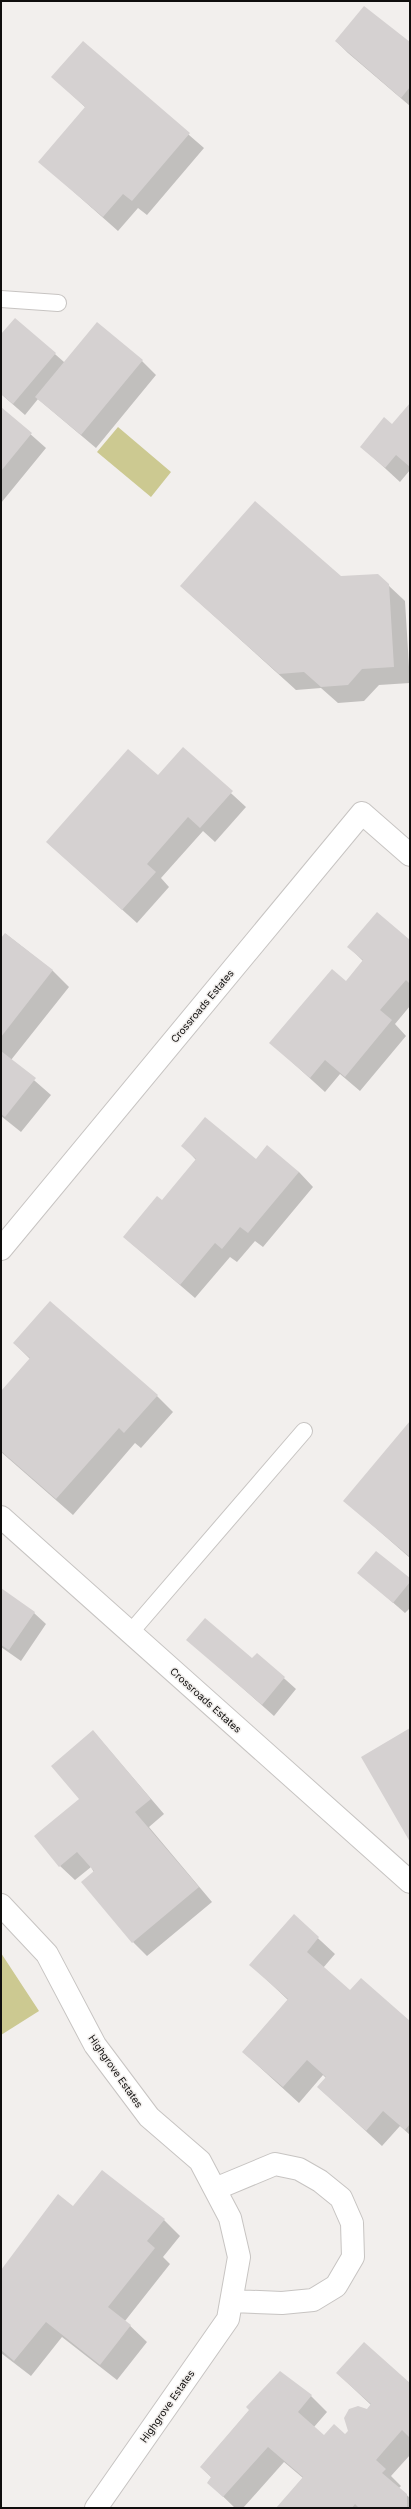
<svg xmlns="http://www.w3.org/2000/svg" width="411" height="2509" font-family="Inter,sans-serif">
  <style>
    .green { fill: #ccc991 }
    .shadow { fill: #0003 }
    .building { fill: #d5d1d1 }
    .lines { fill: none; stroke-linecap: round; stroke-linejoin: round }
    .lane-casing { stroke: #c7c4c2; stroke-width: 18 }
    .street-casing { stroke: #c7c4c2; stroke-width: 24 }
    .lane { stroke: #fff; stroke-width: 16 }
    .street { stroke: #fff; stroke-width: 22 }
    .labels { text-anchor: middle; stroke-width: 3; stroke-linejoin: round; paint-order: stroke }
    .street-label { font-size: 10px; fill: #0f0e0d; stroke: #f2efed }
  </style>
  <rect width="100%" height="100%" fill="#f2efed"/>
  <path class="green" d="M 118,427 L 171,472 L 151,497 L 97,452 Z
    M 1,1953 L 39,2011 L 1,2035 Z"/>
  <path class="shadow" d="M 336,41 L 410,44 L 410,106 L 348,53 Z
    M 83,43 L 204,148 L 147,215 L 138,208 L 118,231 L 40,162 L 86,108 L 53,77 Z
    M 15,319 L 64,362 L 142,361 L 156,375 L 96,448 L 38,399 L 25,415 L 1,394 L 1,336 Z
    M 410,405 L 410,470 L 400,482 L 362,447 L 392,425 Z
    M 1,408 L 46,448 L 1,503 Z
    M 341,577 L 388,585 L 405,601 L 410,683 L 379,685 L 364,701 L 338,703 L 321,688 L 296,690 L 181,586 Z
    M 183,749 L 246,807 L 215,842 L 203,831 L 161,878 L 169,887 L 137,923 L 47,842 L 158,777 Z
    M 6,934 L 53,971 L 69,987 L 11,1060 L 51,1095 L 21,1132 L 1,1116 L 1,940 Z
    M 410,942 L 410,1006 L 395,1024 L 406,1036 L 360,1091 L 340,1074 L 325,1092 L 271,1043 L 346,982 L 363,961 L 349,947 Z
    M 183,1146 L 256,1161 L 299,1172 L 313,1187 L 263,1247 L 255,1241 L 237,1262 L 230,1257 L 195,1298 L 124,1237 L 162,1202 L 196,1160 Z
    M 14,1343 L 157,1396 L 173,1412 L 141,1448 L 135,1443 L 73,1515 L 1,1452 L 1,1393 L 30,1359 Z
    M 410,1423 L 410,1558 L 345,1501 Z
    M 359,1573 L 410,1579 L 410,1608 L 405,1613 Z
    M 1,1590 L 34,1613 L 46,1624 L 21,1661 L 1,1647 Z
    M 188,1640 L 252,1659 L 257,1654 L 296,1689 L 274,1716 Z
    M 93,1731 L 164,1814 L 149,1827 L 212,1902 L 147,1956 L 133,1942 L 91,1867 L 75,1880 L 60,1866 L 80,1799 Z
    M 294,1916 L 335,1954 L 323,1968 L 350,1991 L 410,2023 L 410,2135 L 400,2126 L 382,2146 L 318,2087 L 326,2078 L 323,2075 L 299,2103 L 243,2052 L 288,2000 L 251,1965 Z
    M 58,2195 L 73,2207 L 164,2220 L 180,2236 L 163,2257 L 170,2264 L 125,2321 L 147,2342 L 117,2380 L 62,2337 L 31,2376 L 1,2353 L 1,2272 Z
    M 281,2373 L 311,2396 L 327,2412 L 314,2427 L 325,2437 L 345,2435 L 371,2405 L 337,2373 L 410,2384 L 410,2455 L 391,2476 L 401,2486 L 399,2488 L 410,2498 L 410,2508 L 277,2508 L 303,2478 L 284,2462 L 243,2508 L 235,2508 L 208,2482 L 212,2478 L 201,2467 Z"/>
  <path class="building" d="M 364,6 L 410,42 L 410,87 L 401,98 L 335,41 Z
    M 83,41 L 190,133 L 132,201 L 123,194 L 103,217 L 38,162 L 85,107 L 51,77 Z
    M 15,318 L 56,353 L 13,404 L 1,394 L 1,334 Z
    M 97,322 L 143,360 L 81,435 L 35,397 Z
    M 410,403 L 410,467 L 396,455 L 385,468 L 360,447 L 384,417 L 392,424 Z
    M 1,407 L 32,433 L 1,471 Z
    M 255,501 L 341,576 L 378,574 L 389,584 L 394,667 L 362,669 L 348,685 L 321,687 L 304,672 L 279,674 L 180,586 Z
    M 183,747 L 233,791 L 200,828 L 188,817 L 147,864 L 156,872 L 122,910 L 46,842 L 128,749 L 158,775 Z
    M 377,912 L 410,940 L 410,984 L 406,980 L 380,1010 L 392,1020 L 345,1077 L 325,1060 L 310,1078 L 269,1043 L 332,969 L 346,981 L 363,960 L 347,947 Z
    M 5,933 L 53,970 L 1,1037 L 1,938 Z
    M 1,1051 L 36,1078 L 5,1117 L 1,1114 Z
    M 205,1117 L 256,1159 L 267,1145 L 299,1172 L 248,1233 L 240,1227 L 222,1249 L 215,1243 L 180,1285 L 123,1237 L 157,1196 L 162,1200 L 196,1159 L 181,1146 Z
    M 50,1301 L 158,1395 L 124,1433 L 119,1428 L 56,1499 L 1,1451 L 1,1391 L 30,1358 L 13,1343 Z
    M 410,1421 L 410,1557 L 343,1501 Z
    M 376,1551 L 410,1578 L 410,1582 L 393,1603 L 357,1573 Z
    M 1,1588 L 35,1612 L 9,1650 L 1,1645 Z
    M 205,1618 L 252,1658 L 257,1653 L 285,1677 L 262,1705 L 186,1640 Z
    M 410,1728 L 410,1842 L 361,1757 Z
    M 93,1730 L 151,1799 L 135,1812 L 199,1887 L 132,1943 L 81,1882 L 94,1871 L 77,1852 L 59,1867 L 34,1836 L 79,1799 L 51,1766 Z
    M 294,1914 L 319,1937 L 307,1952 L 350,1990 L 361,1978 L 410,2021 L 410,2124 L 405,2130 L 383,2111 L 366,2131 L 317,2087 L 326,2077 L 307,2060 L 283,2087 L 242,2052 L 288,1999 L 249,1965 Z
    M 102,2170 L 165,2219 L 147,2241 L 155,2248 L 108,2307 L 131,2325 L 100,2365 L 46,2322 L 14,2361 L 1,2350 L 1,2270 L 58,2194 L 73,2206 Z
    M 364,2342 L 410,2383 L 410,2438 L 402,2430 L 376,2460 L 386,2469 L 382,2473 L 407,2494 L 407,2508 L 359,2508 L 355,2504 L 352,2508 L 276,2508 L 303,2477 L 268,2447 L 223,2497 L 207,2483 L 211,2477 L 200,2467 L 249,2410 L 246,2407 L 280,2371 L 312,2395 L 298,2412 L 324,2435 L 334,2424 L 345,2434 L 348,2431 L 344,2418 L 349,2409 L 358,2406 L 367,2409 L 371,2404 L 336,2373 Z"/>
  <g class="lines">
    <defs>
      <path id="lane" d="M 1,299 L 58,303
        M 130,1633 L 304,1431"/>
      <path id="street" d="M 1,1249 L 362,813 L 410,855
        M 1,1517 L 410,1882
        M 1,1905 L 47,1954 L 95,2045 L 149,2117 L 200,2161 L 230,2218 L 239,2257 L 228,2319 L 96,2508
        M 215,2189 L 275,2164 L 299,2169 L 320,2181 L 341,2198 L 352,2223 L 353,2257 L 336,2286 L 313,2300 L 282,2303 L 232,2301"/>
    </defs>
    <use href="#lane" class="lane-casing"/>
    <use href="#street" class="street-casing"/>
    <use href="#lane" class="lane"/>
    <use href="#street" class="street"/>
  </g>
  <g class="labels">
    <g class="street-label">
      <text transform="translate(202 1006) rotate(-50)" y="4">Crossroads Estates</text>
      <text transform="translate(206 1700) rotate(42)" y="4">Crossroads Estates</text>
      <text transform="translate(116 2071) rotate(55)" y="4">Highgrove Estates</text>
      <text transform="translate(167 2406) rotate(-55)" y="4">Highgrove Estates</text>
    </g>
  </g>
  <rect width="411" height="2509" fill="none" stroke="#0f0e0d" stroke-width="4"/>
</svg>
